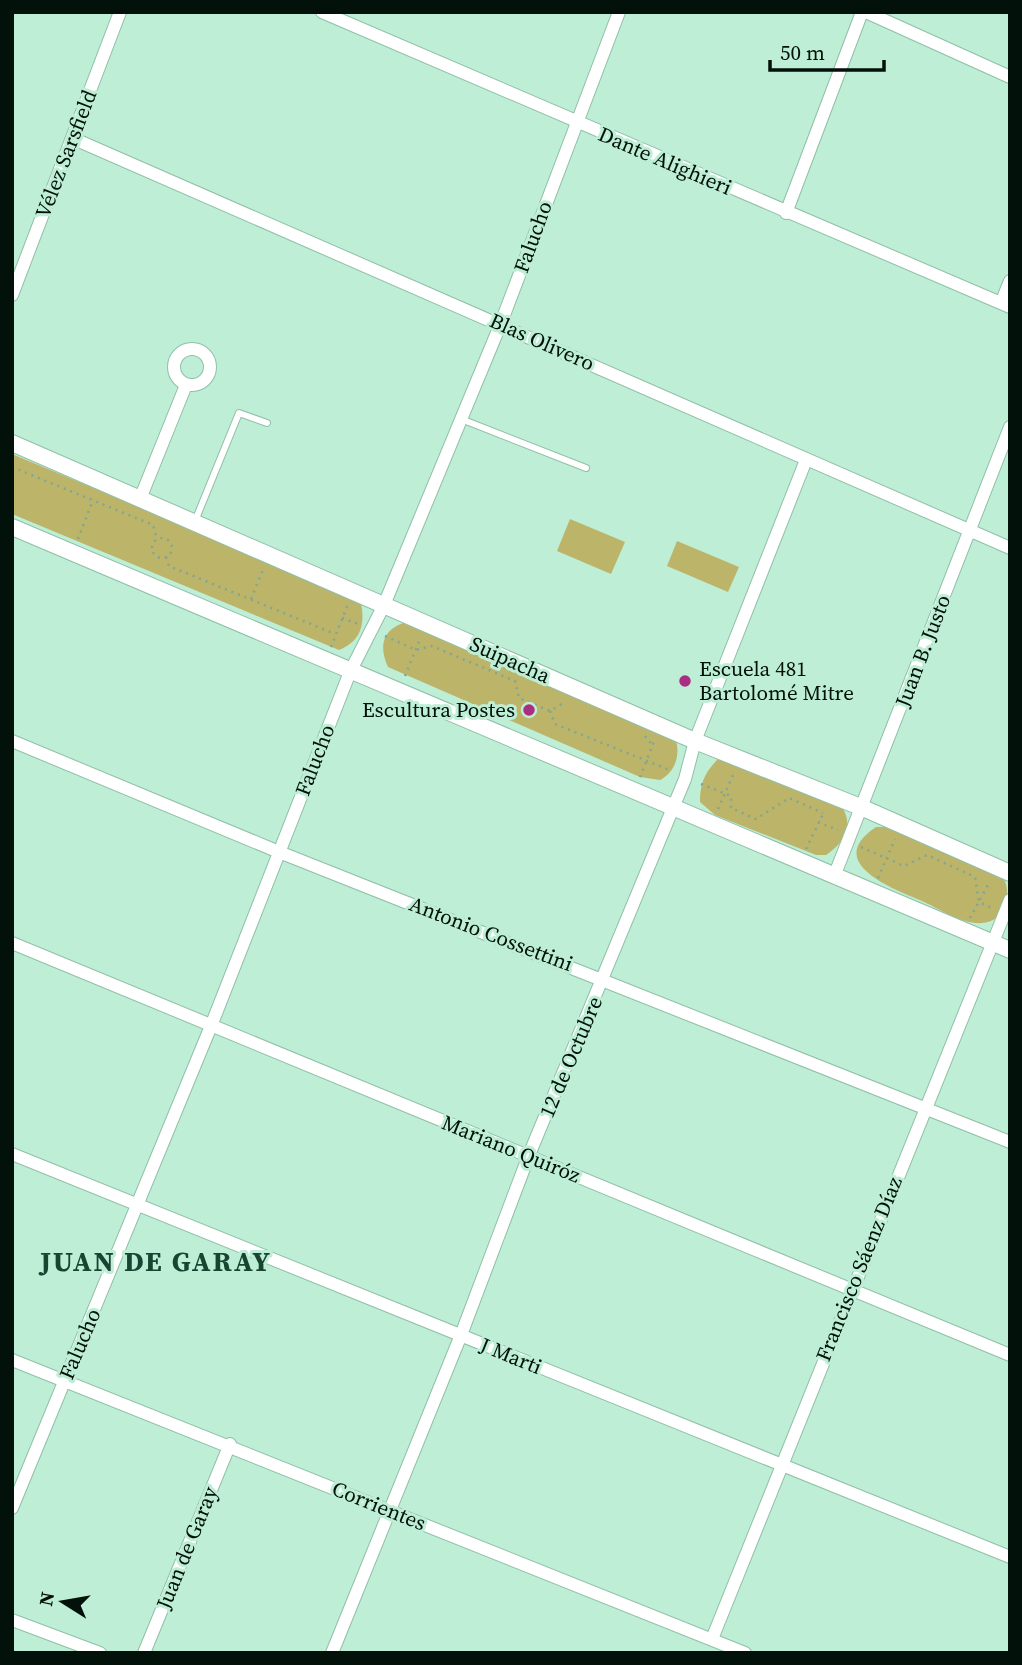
<svg xmlns="http://www.w3.org/2000/svg" width="1022" height="1665" font-family="'Source Serif 4',serif">
  <style>
    .green { fill: #bcb569 }
    .lines { fill: none; stroke-linecap: round; stroke-linejoin: round }
    .service-casing { stroke: #90bfa8; stroke-width: 8 }
    .minor-casing { stroke: #90bfa8; stroke-width: 14 }
    .tertiary-casing { stroke: #90bfa8; stroke-width: 18 }
    .path { stroke: #81a693; stroke-width: 2.5; stroke-dasharray: 2 5; stroke-linecap: butt }
    .service { stroke: #fff; stroke-width: 6 }
    .minor { stroke: #fff; stroke-width: 12 }
    .tertiary { stroke: #fff; stroke-width: 16 }
    .poi-dot { fill: #a92e82; stroke: #beeed6; stroke-width: 2.5 }
    .labels { text-anchor: middle; stroke-width: 6; stroke-linejoin: round; paint-order: stroke }
    .street-label { font-size: 21px; fill: #021109; stroke: #beeed6 }
    .poi-label { font-size: 21px; fill: #021109; stroke: #beeed6; text-anchor: start }
    .district-label { font-size: 28px; font-weight: bold; letter-spacing: 2px; fill: #184532; stroke: #beeed6 }
  </style>
  <rect width="100%" height="100%" fill="#beeed6"/>
  <path class="green" d="M 12,454 L 360,599 C 366,622 362,641 339,650 L 12,514 Z
    M 570,519 L 625,542 L 611,574 L 557,551 Z
    M 677,541 L 739,567 L 728,592 L 667,566 Z
    M 407,622 L 675,738 C 681,753 676,772 660,780 L 640,777 L 388,667 C 378,645 383,628 407,622 Z
    M 718,759 L 840,804 C 855,824 845,843 826,855 L 816,855 L 715,815 L 700,802 C 700,783 705,772 718,759 Z
    M 876,827 L 888,827 L 1004,879 C 1011,894 1007,917 988,922 C 967,928 940,909 922,901 C 894,889 822,863 876,827 Z"/>
  <g class="lines">
    <defs>
      <path id="service" d="M 461,419 L 586,468
        M 195,521 L 239,413 L 267,423"/>
      <path id="minor" d="M 322,12 L 1010,307
        M 866,12 L 1010,77
        M 72,138 L 1010,548
        M 786,213 L 862,12
        M 12,295 L 120,12
        M 1001,303 L 1010,281
        M174 367a18 18 0 1 1 36 0a18 18 0 1 1-36 0Z
        M 140,499 L 186,385
        M 12,741 L 279,852 L 1010,1142
        M 835,874 L 1010,427
        M 12,943 L 1010,1355
        M 12,1154 L 1010,1557
        M 12,1360 L 745,1653
        M 12,1508 L 211,1026 L 350,672 L 384,605 L 501,323 L 619,12
        M 12,1620 L 100,1653
        M 712,1639 L 1010,900
        M 144,1653 L 230,1444
        M 332,1653 L 461,1335 L 529,1155 L 685,779 L 695,741 L 806,460"/>
      <path id="tertiary" d="M 12,443 L 695,741 L 863,808 L 1010,873
        M 12,527 L 1010,950"/>
    </defs>
    <use href="#service" class="service-casing"/>
    <use href="#minor" class="minor-casing"/>
    <use href="#tertiary" class="tertiary-casing"/>
    <path class="path" d="M 12,467 L 153,525 L 157,539
      M152 548a10 10 0 1 1 20 0a10 10 0 1 1-20 0Z
      M 78,539 L 93,500
      M 166,557 L 169,566 L 335,634
      M 251,599 L 263,570
      M 342,618 L 359,624
      M 385,636 L 416,650 L 432,646 L 515,681 L 519,698 L 550,711 L 565,702
      M 331,647 L 348,604
      M 405,676 L 421,637
      M 550,711 L 555,724 L 672,771
      M 645,736 L 653,746
      M 640,777 L 655,739
      M 701,784 L 731,796 L 731,808 L 756,819 L 789,798 L 823,813
      M 718,809 L 734,773
      M 818,822 L 838,830
      M 861,847 L 904,866 L 927,855 L 975,877 L 979,902 L 992,908
      M 806,849 L 823,814
      M 878,878 L 895,839
      M 970,918 L 990,881"/>
    <use href="#service" class="service"/>
    <use href="#minor" class="minor"/>
    <use href="#tertiary" class="tertiary"/>
  </g>
  <g class="poi-dot">
    <circle cx="685" cy="681" r="7"/>
    <circle cx="529" cy="710" r="7"/>
  </g>
  <g class="labels">
    <g class="street-label">
      <text transform="translate(66 154) rotate(-69)" y="7">Vélez Sarsfield</text>
      <text transform="translate(665 161) rotate(23)" y="7">Dante Alighieri</text>
      <text transform="translate(533 237) rotate(-70)" y="7">Falucho</text>
      <text transform="translate(542 342) rotate(24)" y="7">Blas Olivero</text>
      <text transform="translate(923 651) rotate(-69)" y="7">Juan B. Justo</text>
      <text transform="translate(510 660) rotate(24)" y="7">Suipacha</text>
      <text transform="translate(315 760) rotate(-69)" y="7">Falucho</text>
      <text transform="translate(491 934) rotate(21)" y="7">Antonio Cossettini</text>
      <text transform="translate(571 1057) rotate(-67)" y="7">12 de Octubre</text>
      <text transform="translate(511 1149) rotate(22)" y="7">Mariano Quiróz</text>
      <text transform="translate(859 1269) rotate(-68)" y="7">Francisco Sáenz Díaz</text>
      <text transform="translate(80 1344) rotate(-67)" y="7">Falucho</text>
      <text transform="translate(511 1356) rotate(22)" y="7">J Marti</text>
      <text transform="translate(379 1506) rotate(22)" y="7">Corrientes</text>
      <text transform="translate(187 1548) rotate(-68)" y="7">Juan de Garay</text>
    </g>
    <g class="poi-label">
      <text x="699" y="676">Escuela 481<tspan x="699" dy="24">Bartolomé Mitre</tspan></text>
      <text x="515" y="717" text-anchor="end">Escultura Postes</text>
    </g>
    <g class="district-label">
      <text x="156" y="1271">JUAN DE GARAY</text>
    </g>
  </g>
  <rect width="1022" height="1665" fill="none" stroke="#021109" stroke-width="28"/>
  <g transform="translate(63 1602) rotate(281)" stroke="#beeed6" stroke-width="5" paint-order="stroke">
  <path d="M0-5L12 26L0 18L-12 26Z" fill="#021109"/>
  <text y="-10" font-size="19" font-weight="bold" text-anchor="middle" fill="#021109">N</text>
  </g>
  <path d="M770 60v10h114v-10" fill="none" stroke="#021109" stroke-width="3.5"/>
  <text x="780" y="60" font-size="21" fill="#021109" stroke="#beeed6" stroke-width="5" paint-order="stroke">50 m</text>
</svg>
